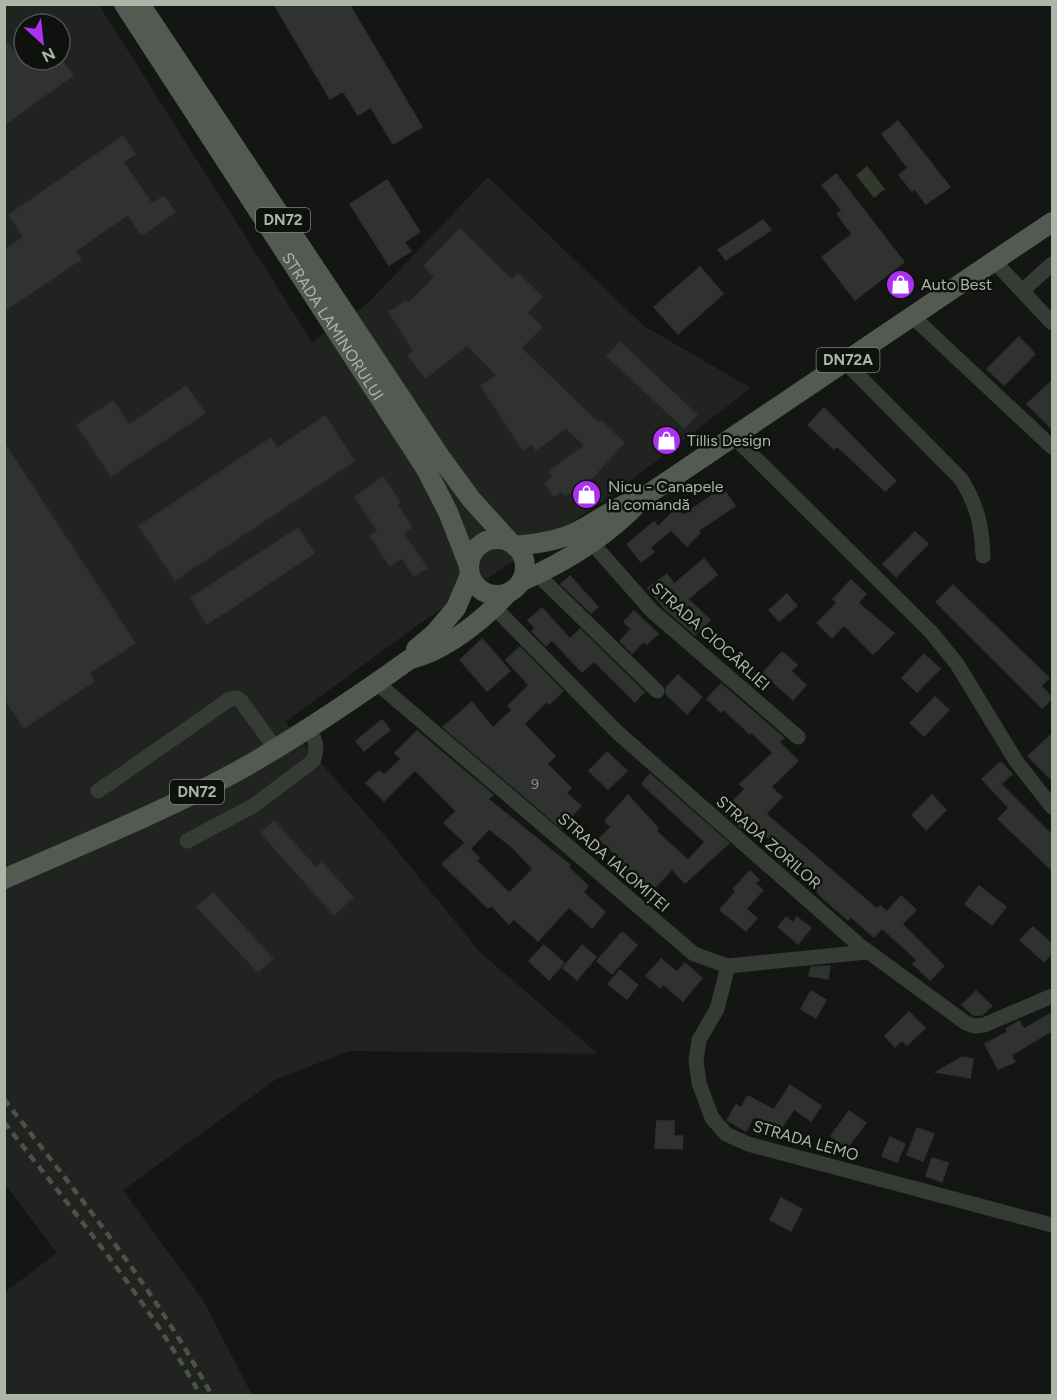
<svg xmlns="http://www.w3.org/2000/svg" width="1057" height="1400" font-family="Figtree,sans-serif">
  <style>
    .built { fill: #202320; fill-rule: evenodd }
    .water { fill: #33392a }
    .building { fill: #2f322f; stroke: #2e322e; stroke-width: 1.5 }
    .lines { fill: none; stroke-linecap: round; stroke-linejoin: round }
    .minor { stroke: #363b35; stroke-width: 15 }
    .major { stroke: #535a51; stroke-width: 20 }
    .rail { stroke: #4c524a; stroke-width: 4.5; stroke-dasharray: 8 6; stroke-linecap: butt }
    .labels { text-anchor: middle; stroke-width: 5; stroke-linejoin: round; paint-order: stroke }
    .number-label { font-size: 14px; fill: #8c9588 }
    .shield { fill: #0f110f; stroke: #7c8479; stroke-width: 1.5 }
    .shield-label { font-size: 15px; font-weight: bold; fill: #abb6a6 }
    .poi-label { font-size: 16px; fill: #abb6a6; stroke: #0f110f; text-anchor: start }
    .street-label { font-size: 16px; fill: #abb6a6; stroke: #0f110f }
  </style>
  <rect width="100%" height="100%" fill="#141614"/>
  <path class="built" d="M 5,5 L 99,5 L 312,342 L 366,305 L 488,177 L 644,326 L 751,388 L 608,498 L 422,622 L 285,722 L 387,838 L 480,952 L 598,1054 L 349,1051 L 275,1080 L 123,1190 L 203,1300 L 252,1395 L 5,1395 L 5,1292 L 57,1253 L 5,1184 ZM 24,24 L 60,24 L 60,60 L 24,60 Z"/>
  <path class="water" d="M 867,166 L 885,189 L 874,198 L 856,175 Z"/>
  <path class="building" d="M 274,4 L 349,4 L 422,127 L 393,144 L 371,107 L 358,115 L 343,91 L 330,99 Z
    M 4,39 L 21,62 L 62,60 L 73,75 L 4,125 Z
    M 898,121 L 950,187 L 926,204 L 915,189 L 912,191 L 899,175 L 908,168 L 882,134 Z
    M 123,136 L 135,154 L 123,162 L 152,204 L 164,196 L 175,212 L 142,235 L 128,215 L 75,251 L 81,259 L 4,311 L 4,250 L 24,237 L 9,215 Z
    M 836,174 L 904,262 L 855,300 L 822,257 L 852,234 L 837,214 L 842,210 L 822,185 Z
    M 387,180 L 420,232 L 404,242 L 411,251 L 389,265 L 350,204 Z
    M 763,220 L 771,230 L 726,260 L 718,250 Z
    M 460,229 L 512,280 L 518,274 L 542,297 L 527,313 L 542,327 L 521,348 L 598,423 L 601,421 L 624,443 L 597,472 L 598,473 L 565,496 L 562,491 L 554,496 L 545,483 L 553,477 L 549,471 L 585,446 L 566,428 L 536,450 L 532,444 L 523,450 L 481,386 L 497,375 L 467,345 L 426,378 L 408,356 L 414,351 L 389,312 L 406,301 L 408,304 L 435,277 L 424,266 Z
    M 700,267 L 723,294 L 678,334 L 654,307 Z
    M 1019,337 L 1035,354 L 1004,385 L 987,369 Z
    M 620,342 L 697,415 L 684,428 L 607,356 Z
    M 1053,380 L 1053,430 L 1027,404 Z
    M 186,386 L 205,413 L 111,476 L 77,425 L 113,401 L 129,425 Z
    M 824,408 L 896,481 L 885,491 L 837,446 L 834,449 L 808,425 Z
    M 325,416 L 354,461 L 175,580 L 139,526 L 271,438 L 277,448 Z
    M 4,443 L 135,643 L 89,673 L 94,681 L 24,728 L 4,698 Z
    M 383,477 L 400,502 L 397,505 L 412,527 L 403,533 L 427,568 L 414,576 L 402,558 L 390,566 L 370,536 L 378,531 L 355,497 Z
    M 723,488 L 735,506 L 698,531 L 700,533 L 687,546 L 671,530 L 650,548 L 654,552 L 641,562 L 627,544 L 654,522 L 658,527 L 677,508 L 683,515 Z
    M 298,528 L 314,553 L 207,624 L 191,598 Z
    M 915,532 L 928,544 L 896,577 L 883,564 Z
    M 704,559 L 717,575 L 688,599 L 710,620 L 695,635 L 663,607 L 648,588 L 667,574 L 674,584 Z
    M 570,576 L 598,607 L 591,613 L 561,584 Z
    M 851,580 L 866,594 L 858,603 L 894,633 L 873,654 L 844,625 L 832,638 L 817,623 L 837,603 L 833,599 Z
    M 953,585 L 1049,678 L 1041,686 L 1052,698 L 1042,708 L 936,602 Z
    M 787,594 L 797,606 L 779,621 L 769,610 Z
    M 542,608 L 570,639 L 580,629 L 644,692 L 635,702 L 594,661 L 582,672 L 552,640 L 546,646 L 532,631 L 535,628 L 528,620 Z
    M 634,611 L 658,634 L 647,644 L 644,641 L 632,653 L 620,641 L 631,629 L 624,622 Z
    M 482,639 L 510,671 L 487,691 L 460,660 Z
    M 520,647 L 563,691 L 549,704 L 547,701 L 524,724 L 555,756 L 547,764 L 571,788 L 566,793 L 581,806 L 561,828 L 443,727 L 472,702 L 493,728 L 512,710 L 508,706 L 529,685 L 506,660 Z
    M 782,652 L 797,665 L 791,671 L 806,685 L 793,700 L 763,673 Z
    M 924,654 L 940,669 L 917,692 L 902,678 Z
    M 678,675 L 702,697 L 687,714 L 666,694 L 666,688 Z
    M 721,684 L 784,738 L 779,742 L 798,761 L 771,787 L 782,797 L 766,814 L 877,909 L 880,906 L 887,912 L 901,896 L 916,910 L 902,924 L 944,966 L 930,980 L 913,964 L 917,960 L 882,928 L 874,937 L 851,917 L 848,920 L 824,899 L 813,888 L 819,882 L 792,856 L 784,865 L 770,852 L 776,845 L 751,821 L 742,829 L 723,812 L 745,789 L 740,784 L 773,753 L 751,732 L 750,734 L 723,709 L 721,712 L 707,699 Z
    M 935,697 L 949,710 L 924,736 L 910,723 Z
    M 382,720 L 390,730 L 364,751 L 356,741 Z
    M 417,731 L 493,795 L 488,799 L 570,865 L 568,867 L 588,886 L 583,892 L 605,912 L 592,928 L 569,907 L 538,941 L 514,919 L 509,924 L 491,905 L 488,908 L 442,864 L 465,843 L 479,858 L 477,861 L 509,893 L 533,869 L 511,846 L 489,829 L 471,848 L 444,823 L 456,811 L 415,770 L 384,801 L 366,783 L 379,771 L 384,775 L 401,759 L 395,753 Z
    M 1053,733 L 1053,781 L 1028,756 Z
    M 607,752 L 627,771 L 608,789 L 589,771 Z
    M 1001,762 L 1012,774 L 1001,784 L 1053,836 L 1053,871 L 998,819 L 1009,808 L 982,779 Z
    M 650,774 L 729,843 L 685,883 L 672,869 L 649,894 L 621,865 L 624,862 L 599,839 L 611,827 L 605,821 L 628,795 L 658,828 L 656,831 L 688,860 L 705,842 L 642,784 Z
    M 932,795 L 946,810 L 926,830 L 912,815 Z
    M 274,821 L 316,868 L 322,863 L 353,897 L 334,915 L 261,833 Z
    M 750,871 L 759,880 L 755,883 L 763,890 L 746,909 L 757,918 L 746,931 L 720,910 L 736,891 L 733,889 Z
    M 979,886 L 1006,907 L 992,925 L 965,904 Z
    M 213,893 L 273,959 L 258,972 L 197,907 Z
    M 786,917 L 793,923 L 797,917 L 811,928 L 798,944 L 778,927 Z
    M 1033,927 L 1053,945 L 1053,952 L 1044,962 L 1020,940 Z
    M 622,932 L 637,945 L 612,974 L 597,961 Z
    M 544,945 L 564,963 L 549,980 L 529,961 Z
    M 582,945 L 596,957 L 577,980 L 563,968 Z
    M 661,959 L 677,972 L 685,963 L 702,978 L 683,1001 L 663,984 L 660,988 L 646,976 Z
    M 830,966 L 828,979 L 809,976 L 811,967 Z
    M 620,970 L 638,985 L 627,999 L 608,984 Z
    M 811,991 L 826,1000 L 816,1018 L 801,1009 Z
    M 976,991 L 992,1006 L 982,1015 L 973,1015 L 962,1005 Z
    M 909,1012 L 925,1028 L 907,1045 L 902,1040 L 895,1047 L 885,1036 Z
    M 1053,1012 L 1053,1030 L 1011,1055 L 1015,1062 L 998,1069 L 985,1044 L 1008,1032 L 1006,1029 L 1019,1021 L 1024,1029 Z
    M 962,1057 L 973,1059 L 970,1078 L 936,1072 Z
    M 790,1085 L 821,1106 L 811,1121 L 794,1109 L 778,1133 L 754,1116 L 746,1131 L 727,1120 L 736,1105 L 741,1108 L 748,1096 L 774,1110 Z
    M 849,1111 L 866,1123 L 847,1148 L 831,1136 Z
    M 657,1121 L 674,1121 L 674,1136 L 683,1136 L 682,1149 L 655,1148 Z
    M 917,1128 L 934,1134 L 923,1161 L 907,1155 Z
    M 890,1137 L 905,1144 L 897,1162 L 882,1156 Z
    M 932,1158 L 948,1163 L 942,1182 L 926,1176 Z
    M 781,1198 L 802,1209 L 791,1231 L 770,1220 Z"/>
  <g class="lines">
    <path class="minor" d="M 994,261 L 1052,323
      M 1022,291 L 1052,264
      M 912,316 L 1052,447
      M 845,362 L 961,479 C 977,505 982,525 983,556
      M 734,437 L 931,632 L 957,664 L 1016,761 L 1052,807
      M 585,535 L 652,611 L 798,737
      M 537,574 L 657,691
      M 494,607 L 617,732 L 859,945 L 966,1023 L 974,1026 L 984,1025 L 1052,996
      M 377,683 L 694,954 L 728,966 L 867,952
      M 98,791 L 230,699 L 237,698 L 241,701 L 276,749
      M 187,841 L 253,806 L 313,761 C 319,748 315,740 309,728
      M 728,966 L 717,1009 L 699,1040 L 696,1061 L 699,1083 L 712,1118 L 726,1134 L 748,1144 L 1052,1225"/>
    <g class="major">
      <path id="s1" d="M 124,4 L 426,469 L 448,512 L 469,566"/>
      <path d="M 140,4 L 441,458 L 471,499 L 510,542"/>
      <circle cx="497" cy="567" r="28"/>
      <path d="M 515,546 C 538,543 560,541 580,530 C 600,520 616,506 638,499"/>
      <path d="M 522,581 C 566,562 612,533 644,497 L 1052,222"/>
      <path d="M 416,649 L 435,633 L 456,608 L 470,575"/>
      <path d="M 4,879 C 85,843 168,810 245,767 C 302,734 357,697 410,659 C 445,651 483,620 507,594"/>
    </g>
    <path class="rail" d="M 4,1099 C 78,1195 155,1289 212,1396
      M 4,1122 C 73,1211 146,1298 201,1396"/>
  </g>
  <defs>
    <symbol id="shop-disc" viewBox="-11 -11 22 22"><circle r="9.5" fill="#ac31f0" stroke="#0f110f"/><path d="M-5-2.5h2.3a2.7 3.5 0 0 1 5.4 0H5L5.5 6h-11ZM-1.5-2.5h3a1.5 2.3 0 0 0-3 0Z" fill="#fff"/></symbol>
  </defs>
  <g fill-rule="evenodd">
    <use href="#shop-disc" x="884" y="268" width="33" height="33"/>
    <use href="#shop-disc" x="650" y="424" width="33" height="33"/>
    <use href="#shop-disc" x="570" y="478" width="33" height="33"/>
  </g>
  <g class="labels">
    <g class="number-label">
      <text x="535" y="789">9</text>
    </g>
    <g class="shield">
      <rect x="256" y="208" width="54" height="24" rx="4.5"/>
      <rect x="816.5" y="348" width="63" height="24" rx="4.5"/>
      <rect x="170" y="780" width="54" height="24" rx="4.5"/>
    </g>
    <g class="shield-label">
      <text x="283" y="225">DN72</text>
      <text x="848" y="365">DN72A</text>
      <text x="197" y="797">DN72</text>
    </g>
    <g class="poi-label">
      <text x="921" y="290">Auto Best</text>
      <text x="687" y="446">Tillis Design</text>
      <text x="608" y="492">Nicu - Canapele<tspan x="608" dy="18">la comandă</tspan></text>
    </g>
    <g class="street-label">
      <text dy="6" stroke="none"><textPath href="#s1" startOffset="384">STRADA LAMINORULUI</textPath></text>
      <text transform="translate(711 636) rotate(42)" y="6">STRADA CIOCÂRLIEI</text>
      <text transform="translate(769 842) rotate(41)" y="6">STRADA ZORILOR</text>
      <text transform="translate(614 862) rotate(41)" y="6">STRADA IALOMIȚEI</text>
      <text transform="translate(806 1140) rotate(16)" y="6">STRADA LEMO</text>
    </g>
  </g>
  <rect width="1057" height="1400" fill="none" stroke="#abb6a6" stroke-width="12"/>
  <g transform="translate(42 42) rotate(153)"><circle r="28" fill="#0f110f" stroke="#4d534b" stroke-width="1.5"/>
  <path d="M0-4.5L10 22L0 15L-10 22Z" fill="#ac31f0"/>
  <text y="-9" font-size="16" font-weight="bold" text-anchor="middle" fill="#abb6a6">N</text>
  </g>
</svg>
